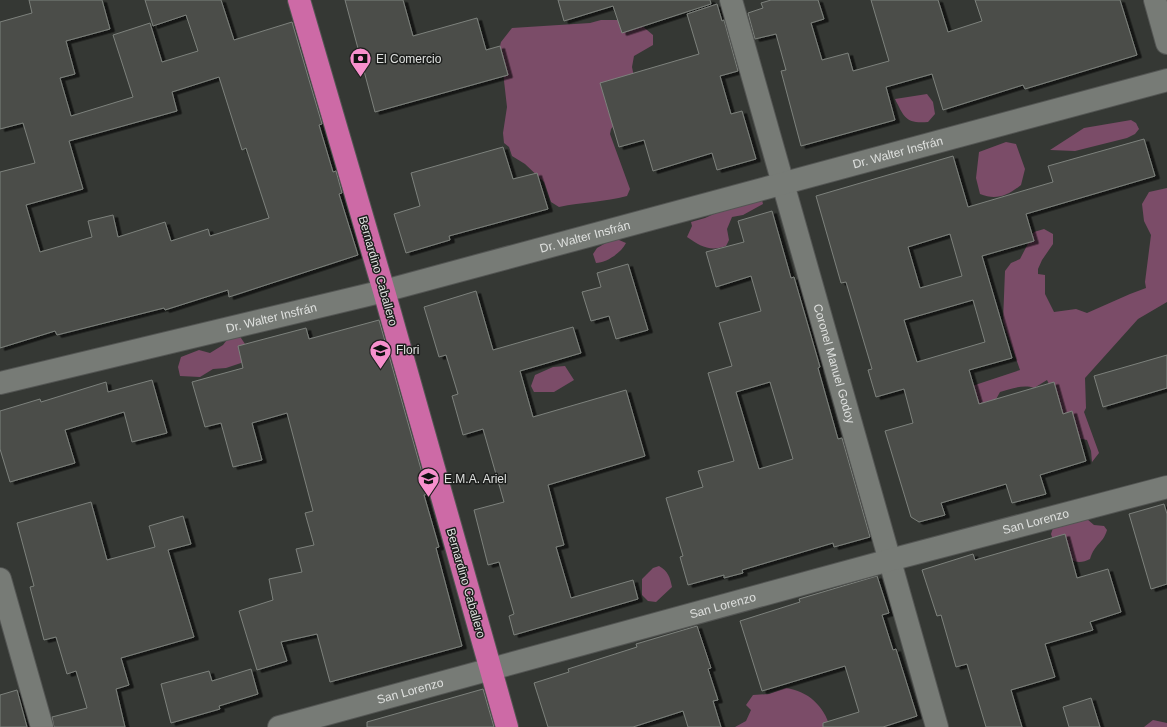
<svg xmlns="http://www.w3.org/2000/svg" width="1167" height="727" font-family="Arial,sans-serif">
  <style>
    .forest { fill: #7b4c68 }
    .building { fill: #4b4e4a; stroke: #7d817c; fill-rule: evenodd; filter: url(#shadow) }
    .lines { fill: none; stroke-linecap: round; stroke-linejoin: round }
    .street-casing { stroke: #535553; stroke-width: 24 }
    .highway-casing { stroke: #535553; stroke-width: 24 }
    .street { stroke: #777b76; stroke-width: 22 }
    .highway { stroke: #cd6aa6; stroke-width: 22 }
    .labels { text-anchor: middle; stroke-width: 3; stroke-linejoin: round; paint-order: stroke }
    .poi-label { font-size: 12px; fill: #dfe1df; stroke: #1d1f1d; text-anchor: start }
    .street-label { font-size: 12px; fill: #dfe1df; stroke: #1d1f1d }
  </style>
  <defs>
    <filter id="shadow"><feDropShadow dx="4.5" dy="2.5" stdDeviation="0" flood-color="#0009"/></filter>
  </defs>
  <rect width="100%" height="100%" fill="#353834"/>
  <path class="forest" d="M 601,20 L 635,20 L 653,35 L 653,45 L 634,56 L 632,67 L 638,97 L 611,129 L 610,134 L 630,189 L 627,196 C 605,202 582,202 559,207 L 551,202 L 544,182 L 525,164 L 512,156 L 509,147 L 504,143 L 503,133 L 507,107 L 500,46 L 501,42 L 512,28 L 590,23 Z
    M 927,94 L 933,102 L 935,114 L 928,122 C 906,124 904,117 895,99 Z
    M 1131,120 L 1136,123 L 1139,129 L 1135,134 L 1127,138 L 1075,151 L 1050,150 L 1084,128 Z
    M 1006,142 L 1016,144 L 1025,169 L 1021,185 C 1008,195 997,201 980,194 L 976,178 L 979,152 Z
    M 1167,188 L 1167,302 L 1138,319 L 1085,378 L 1086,408 L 1084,412 L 1099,453 L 1092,462 L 1091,451 L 1087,440 L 1067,436 L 1060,406 L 1047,380 L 1034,388 C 1024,384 1010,389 1000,392 L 994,403 L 990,441 L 972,386 L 1020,370 L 1003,321 L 1005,271 L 1011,263 L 1020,259 L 1034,232 L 1044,229 L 1053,234 L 1053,244 L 1042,260 L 1038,269 L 1038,274 L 1045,275 L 1045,294 L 1054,312 L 1076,309 L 1087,313 L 1130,294 L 1146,288 L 1145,282 L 1151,235 L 1144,221 L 1142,204 L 1149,192 Z
    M 745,200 L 762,200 L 763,204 L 743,215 L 732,217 L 727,229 L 729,240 L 726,246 C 710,252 700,246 687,237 L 692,226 L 691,222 L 705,218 Z
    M 611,240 L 619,240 L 626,243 C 621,253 606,263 596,263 L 593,254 L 597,248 Z
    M 239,335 L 247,347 L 247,361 L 226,368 L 213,369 L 200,377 L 180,376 L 178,367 L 181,357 L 199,350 L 210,353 L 223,345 L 230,336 Z
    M 565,366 L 574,380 L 554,392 L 534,392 L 531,386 L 535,375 L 553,367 Z
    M 1080,513 L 1094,525 L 1104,526 L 1107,530 C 1103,544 1095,543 1090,559 C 1072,569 1057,552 1051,534 L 1053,528 Z
    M 659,566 C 668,571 670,577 672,587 L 656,602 L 648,601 L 642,595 L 642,579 L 653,568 Z
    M 786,688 C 808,691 824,706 830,727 L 735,727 L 746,721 L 751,710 L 746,705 L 753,695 L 769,694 Z
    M 1153,720 L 1167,723 L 1167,727 L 1144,727 Z"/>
  <path class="building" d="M 29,0 L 102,0 L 110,29 L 66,41 L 75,74 L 60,78 L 71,116 L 133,97 L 113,35 L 150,23 L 162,62 L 198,51 L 186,15 L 153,26 L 145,0 L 221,0 L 234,40 L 292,22 L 322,124 L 319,125 L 333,172 L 336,171 L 342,193 L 339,194 L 358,255 L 229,297 L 228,290 L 165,310 L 164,308 L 57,335 L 55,331 L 0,348 L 0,172 L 35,163 L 23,123 L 0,129 L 0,22 L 32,13 ZM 219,77 L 242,150 L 246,148 L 269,218 L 210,236 L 208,229 L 171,241 L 165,222 L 118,237 L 113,215 L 88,221 L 92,237 L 40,252 L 26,205 L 83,189 L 69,141 L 177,111 L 172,92 Z
    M 345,0 L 403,0 L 413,36 L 477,18 L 486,50 L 500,46 L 508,75 L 375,112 Z
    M 558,0 L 710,0 L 711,4 L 622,33 L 613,6 L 564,21 Z
    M 771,0 L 818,0 L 824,19 L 811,23 L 822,60 L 848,53 L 853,71 L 889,61 L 871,0 L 938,0 L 948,32 L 982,21 L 975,0 L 1120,0 L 1137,55 L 1025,89 L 1023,85 L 943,110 L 932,74 L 886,87 L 895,120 L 801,146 L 781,71 L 786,70 L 776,34 L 755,39 L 748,13 L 763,8 L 761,3 Z
    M 717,4 L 722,21 L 724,20 L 738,71 L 720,76 L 731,114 L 742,111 L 756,159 L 717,170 L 712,153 L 653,171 L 644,140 L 619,147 L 600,83 L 699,54 L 687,14 Z
    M 1144,139 L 1155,176 L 1026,214 L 1034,241 L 982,256 L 1012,358 L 969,370 L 979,404 L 1054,382 L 1063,414 L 1072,411 L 1086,461 L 1040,475 L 1046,494 L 1012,503 L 1006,484 L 941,503 L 945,515 L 919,522 L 911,517 L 885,431 L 913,423 L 904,389 L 876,397 L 868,370 L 872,369 L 846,282 L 841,283 L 816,196 L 953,156 L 968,207 L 1053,182 L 1048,166 ZM 950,234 L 962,276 L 920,288 L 908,247 ZM 973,300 L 985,342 L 917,362 L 904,320 Z
    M 503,147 L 513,179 L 537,173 L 548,209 L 449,236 L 450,240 L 406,253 L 394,214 L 420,206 L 411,173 Z
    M 772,211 L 791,278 L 794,277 L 820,367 L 818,368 L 838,439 L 842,438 L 870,537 L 834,547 L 833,543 L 742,570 L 743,573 L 724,578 L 724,575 L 688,585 L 680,557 L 683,556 L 666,498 L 703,487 L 698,471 L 734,461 L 708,373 L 732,366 L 719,323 L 761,311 L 751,276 L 716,287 L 706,252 L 744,242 L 738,221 ZM 770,382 L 793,459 L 759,469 L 736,392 Z
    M 628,264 L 648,330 L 616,339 L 609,316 L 591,321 L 582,292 L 601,287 L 597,273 Z
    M 476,291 L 493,350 L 573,327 L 581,353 L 520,371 L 533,417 L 626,390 L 645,456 L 548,485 L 564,545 L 556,547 L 571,598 L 633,580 L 638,599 L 514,635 L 509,616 L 514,614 L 499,562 L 488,565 L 474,510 L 504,502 L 483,429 L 463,435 L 452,396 L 458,394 L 446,355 L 439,357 L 424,307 Z
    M 379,320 L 428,494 L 424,495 L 439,547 L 436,548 L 462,646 L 330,682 L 317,634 L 281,642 L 287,661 L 257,670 L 239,611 L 273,600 L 269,579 L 302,572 L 296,549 L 314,545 L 305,513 L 313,511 L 287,413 L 252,423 L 262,460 L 233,467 L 221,423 L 205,427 L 192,382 L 243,368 L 238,346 L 306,328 L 309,339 Z
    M 1167,355 L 1167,388 L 1103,407 L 1094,376 Z
    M 152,380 L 167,433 L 132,442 L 124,412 L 65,430 L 75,463 L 10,482 L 0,449 L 0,411 L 40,399 L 41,402 L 106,382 L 108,392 Z
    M 91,502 L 107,560 L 155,547 L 149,526 L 183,516 L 191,544 L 168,550 L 194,637 L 121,658 L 129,685 L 116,689 L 125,727 L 54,727 L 52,717 L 87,708 L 76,671 L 67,674 L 56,637 L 44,640 L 30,587 L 34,586 L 17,523 Z
    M 1164,504 L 1167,514 L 1167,584 L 1151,589 L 1129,514 Z
    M 1065,534 L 1077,578 L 1108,569 L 1121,612 L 1090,622 L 1093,630 L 1045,644 L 1055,677 L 1011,690 L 1022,727 L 986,727 L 967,664 L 956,667 L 941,615 L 937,616 L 922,570 L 973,554 L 975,560 Z
    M 877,576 L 889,613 L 882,615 L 893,650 L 896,649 L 917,716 L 883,727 L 823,727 L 823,723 L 859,712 L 845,666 L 762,691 L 740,621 L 800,602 L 799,599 Z
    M 697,626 L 711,668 L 708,669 L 718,700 L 713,701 L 721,727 L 688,727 L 683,711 L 633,727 L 548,727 L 534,683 L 569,672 L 568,669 L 637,647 L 636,644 Z
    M 251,669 L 258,694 L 219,706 L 220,709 L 171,723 L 161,684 L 209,671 L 212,681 Z
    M 483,689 L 494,727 L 367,727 L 367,722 Z
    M 17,690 L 27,727 L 0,727 L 0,695 Z
    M 1091,698 L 1100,727 L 1069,727 L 1063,707 Z"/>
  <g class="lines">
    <defs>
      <g id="street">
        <path id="s1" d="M 731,0 L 937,727"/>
        <path d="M 1155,0 L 1167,43"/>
        <path id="s2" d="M 0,383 L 384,291 L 1167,80"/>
        <path d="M 0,579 L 42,727"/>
        <path id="s3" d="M 279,727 L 890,560 L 1167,487"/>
      </g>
      <path id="highway" d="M 299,0 L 384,291 L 507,727"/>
    </defs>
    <use href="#street" class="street-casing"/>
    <use href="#highway" class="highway-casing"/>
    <use href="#street" class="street"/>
    <use href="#highway" class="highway"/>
  </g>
  <defs>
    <symbol id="bank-pin" viewBox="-11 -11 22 30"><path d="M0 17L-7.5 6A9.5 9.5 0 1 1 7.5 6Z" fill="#f790cd" stroke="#1d1f1d"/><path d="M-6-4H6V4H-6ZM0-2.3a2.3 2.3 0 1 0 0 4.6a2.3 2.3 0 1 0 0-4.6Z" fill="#111"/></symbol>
    <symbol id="school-pin" viewBox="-11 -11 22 30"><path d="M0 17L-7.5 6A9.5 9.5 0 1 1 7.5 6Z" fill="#f790cd" stroke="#1d1f1d"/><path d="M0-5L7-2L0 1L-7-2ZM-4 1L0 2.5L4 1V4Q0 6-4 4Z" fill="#111"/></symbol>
  </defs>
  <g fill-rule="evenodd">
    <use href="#bank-pin" x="348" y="46" width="25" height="34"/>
    <use href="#school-pin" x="368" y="338" width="25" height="34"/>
    <use href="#school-pin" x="416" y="466" width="25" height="34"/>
  </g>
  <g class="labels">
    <g class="poi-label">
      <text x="376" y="63">El Comercio</text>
      <text x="396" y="354">Flori</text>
      <text x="444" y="483">E.M.A. Ariel</text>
    </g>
    <g class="street-label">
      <text dy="4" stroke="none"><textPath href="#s2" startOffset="927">Dr. Walter Insfrán</textPath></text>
      <text dy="4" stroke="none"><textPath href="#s2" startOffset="603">Dr. Walter Insfrán</textPath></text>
      <text transform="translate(378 271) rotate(74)" y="4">Bernardino Caballero</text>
      <text dy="4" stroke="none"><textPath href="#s2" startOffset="279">Dr. Walter Insfrán</textPath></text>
      <text dy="4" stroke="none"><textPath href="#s1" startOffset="378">Coronel Manuel Godoy</textPath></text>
      <text dy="4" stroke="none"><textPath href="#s3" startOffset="784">San Lorenzo</textPath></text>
      <text transform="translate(466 583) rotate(74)" y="4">Bernardino Caballero</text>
      <text dy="4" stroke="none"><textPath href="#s3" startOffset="460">San Lorenzo</textPath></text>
      <text dy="4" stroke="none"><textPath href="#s3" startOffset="136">San Lorenzo</textPath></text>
    </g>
  </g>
</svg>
